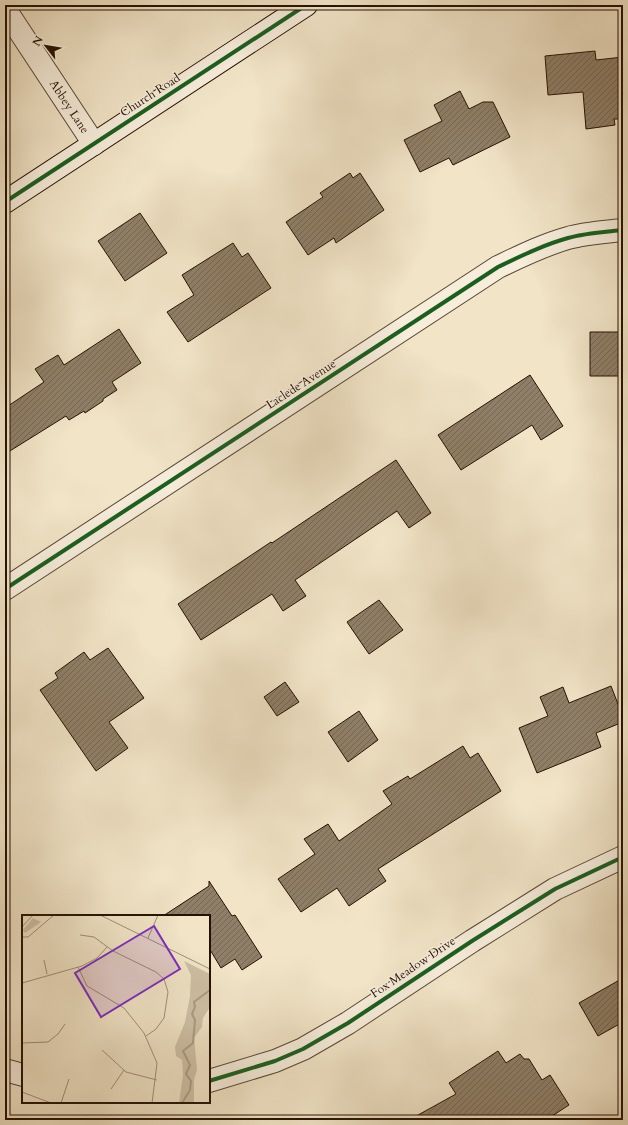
<svg xmlns="http://www.w3.org/2000/svg" width="628" height="1125" font-family="Cardo,serif">
  <style>
    .building { fill: url(#building-hatch); stroke: #251102 }
    .lines { fill: none; stroke-linecap: round; stroke-linejoin: round }
    .minor-casing { stroke: #584633; stroke-width: 24 }
    .secondary-casing { stroke: #251102; stroke-width: 24 }
    .minor { stroke: #f6eddb; stroke-width: 22 }
    .secondary { stroke: #f6eddb; stroke-width: 22 }
    .cycleway-casing { stroke: #f6eddb; stroke-width: 6 }
    .cycleway { stroke: #1b5e20; stroke-width: 4 }
    .labels { text-anchor: middle; stroke-width: 3; stroke-linejoin: round; paint-order: stroke }
    .street-label { font-size: 12px; fill: #251102; stroke: #f6eddb }
    .inset-river { fill: none; stroke: #ac9c84; stroke-width: 2 }
    .inset-road { fill: none; stroke: #9f9078; stroke-width: 1 }
    .view { fill: #7b2cbf; fill-opacity: 0.15; stroke: #7b2cbf; stroke-width: 2 }
    .inset-edge { fill: none; stroke: #251102; stroke-width: 2 }
  </style>
  <defs>
    <pattern id="building-hatch" width="6" height="6" patternUnits="userSpaceOnUse"><rect width="6" height="6" fill="#8f7f68"/><path d="M-1 1l2-2M0 6l6-6M5 7l2-2" fill="none" stroke="#756753"/></pattern>
  </defs>
  <rect width="100%" height="100%" fill="#f1e4c7"/>
  <filter id="stains"><feTurbulence type="fractalNoise" baseFrequency=".005" numOctaves="4"/><feColorMatrix values="0 0 0 0 .2 0 0 0 0 .09 0 0 0 0 .02 0 0 0 .5 -.17"/></filter>
  <radialGradient id="worn" r=".72"><stop offset=".6" stop-color="#630" stop-opacity="0"/><stop offset="1" stop-color="#630" stop-opacity=".3"/></radialGradient>
  <path class="building" d="M 595,51 L 596,60 L 623,57 L 623,119 L 614,119 L 615,125 L 586,129 L 583,92 L 548,95 L 545,56 Z
    M 460,91 L 469,109 L 483,102 L 493,102 L 510,137 L 453,165 L 449,158 L 420,172 L 404,140 L 442,121 L 434,105 Z
    M 350,173 L 353,178 L 360,173 L 384,210 L 336,243 L 334,238 L 308,255 L 286,222 L 323,197 L 320,193 Z
    M 140,213 L 167,253 L 125,281 L 98,241 Z
    M 233,243 L 242,257 L 248,253 L 271,288 L 188,342 L 167,312 L 194,295 L 182,275 Z
    M 119,329 L 141,363 L 112,382 L 117,390 L 103,399 L 103,401 L 85,413 L 84,411 L 69,420 L 66,416 L 5,454 L 5,408 L 44,382 L 35,369 L 58,355 L 64,365 Z
    M 590,332 L 623,332 L 623,376 L 590,376 Z
    M 530,375 L 563,426 L 541,440 L 532,425 L 461,470 L 438,435 Z
    M 396,460 L 431,513 L 409,528 L 397,511 L 295,580 L 306,596 L 283,611 L 272,594 L 201,640 L 178,604 L 271,542 L 272,543 Z
    M 379,600 L 403,630 L 369,654 L 347,622 Z
    M 108,648 L 144,698 L 109,722 L 128,748 L 96,771 L 40,690 L 58,678 L 55,673 L 84,652 L 90,660 Z
    M 285,682 L 299,702 L 277,716 L 264,697 Z
    M 611,686 L 623,717 L 623,722 L 596,733 L 601,747 L 537,773 L 519,728 L 548,716 L 540,697 L 563,687 L 569,703 Z
    M 359,711 L 378,740 L 348,762 L 328,732 Z
    M 463,746 L 470,758 L 478,753 L 501,791 L 378,869 L 386,881 L 349,906 L 337,888 L 301,912 L 278,879 L 315,854 L 304,839 L 328,824 L 339,841 L 392,804 L 383,791 L 408,776 L 410,779 Z
    M 209,881 L 232,916 L 235,915 L 262,957 L 242,970 L 235,959 L 221,968 L 209,948 L 209,916 L 163,916 L 209,886 Z
    M 623,978 L 623,1022 L 598,1036 L 579,1003 Z
    M 498,1051 L 506,1063 L 520,1054 L 524,1059 L 529,1059 L 542,1080 L 550,1075 L 569,1105 L 546,1120 L 409,1120 L 456,1094 L 449,1083 Z"/>
  <g class="lines">
    <defs>
      <g id="minor">
        <path id="s1" d="M 5,9 L 94,144"/>
        <path d="M 5,589 L 498,267 C 521,256 543,245 568,238 C 585,233 605,232 623,230"/>
        <path d="M 5,1070 L 23,1075"/>
        <path d="M 209,1081 L 275,1061 L 303,1049 L 348,1023 L 472,941 L 555,889 L 623,857"/>
      </g>
      <path id="secondary" d="M 5,202 L 306,5"/>
    </defs>
    <use href="#minor" class="minor-casing"/>
    <use href="#secondary" class="secondary-casing"/>
    <use href="#minor" class="minor"/>
    <use href="#secondary" class="secondary"/>
    <defs>
      <path id="cycleway" d="M 5,202 L 306,5
        M 5,589 L 498,267 C 521,256 543,245 568,238 C 585,233 605,232 623,230
        M 209,1081 L 275,1061 L 303,1049 L 348,1023 L 472,941 L 555,889 L 623,857"/>
    </defs>
    <use href="#cycleway" class="cycleway-casing"/>
    <use href="#cycleway" class="cycleway"/>
  </g>
  <g class="labels">
    <g class="street-label">
      <text transform="translate(150 95) rotate(-33)" y="4">Church Road</text>
      <text dy="4" stroke="none"><textPath href="#s1" startOffset="117">Abbey Lane</textPath></text>
      <text transform="translate(301 384) rotate(-33)" y="4">Laclede Avenue</text>
      <text transform="translate(413 967) rotate(-34)" y="4">Fox Meadow Drive</text>
    </g>
  </g>
  <g transform="translate(22 915)">
    <rect width="188" height="188" fill="#f1e4c7"/>
    <path d="M 11,3 L 19,7 L 3,18 L 1,15 ZM 162,46 L 188,59 L 188,92 L 181,103 L 180,112 L 172,123 L 175,155 L 172,165 L 172,188 L 157,188 L 161,160 L 160,145 L 154,141 L 153,132 L 163,107 L 168,81 L 169,60 Z" fill="#cec0a6"/>
    <path class="inset-river" d="M 160,188 L 168,175 L 169,166 L 164,159 L 168,150 L 161,136 L 171,128 L 173,105 L 170,99 L 173,92 L 172,87 L 188,75"/>
    <path class="inset-road" d="M 78,0 L 188,54M 0,12 L 11,0M 58,20 L 72,22 L 91,36 L 134,57 L 142,64 L 146,77 L 142,103 L 134,114 L 124,121M 0,22 L 6,22 L 32,0M 126,23 L 136,0M 22,45 L 25,59M 56,52 L 65,71 L 102,93 L 122,118 L 135,148 L 130,188M 0,68 L 60,51 L 75,43 L 85,32M 0,128 L 26,127 L 36,119 L 43,109M 80,135 L 104,157 L 135,165M 89,174 L 102,155M 0,177 L 29,188M 39,188 L 47,164"/>
    <path class="view" d="M 132,11 L 158,54 L 79,102 L 53,58 Z"/>
    <rect width="188" height="188" class="inset-edge"/>
  </g>
  <rect width="628" height="1125" fill="none" stroke="#f1e4c7" stroke-width="20"/>
  <rect x="6" y="6" width="616" height="1113" fill="none" stroke="#251102" stroke-width="2"/>
  <rect x="10" y="10" width="608" height="1105" fill="none" stroke="#251102"/>
  <g transform="translate(46 46) rotate(301)" stroke="#f6eddb" stroke-width="3" paint-order="stroke">
  <path d="M0-3L7 15L0 10L-7 15Z" fill="#251102"/>
  <text y="-6" font-size="11" font-weight="bold" text-anchor="middle" fill="#251102">N</text>
  </g>
  <rect width="100%" height="100%" filter="url(#stains)"/>
  <rect width="100%" height="100%" fill="url(#worn)"/>
</svg>
